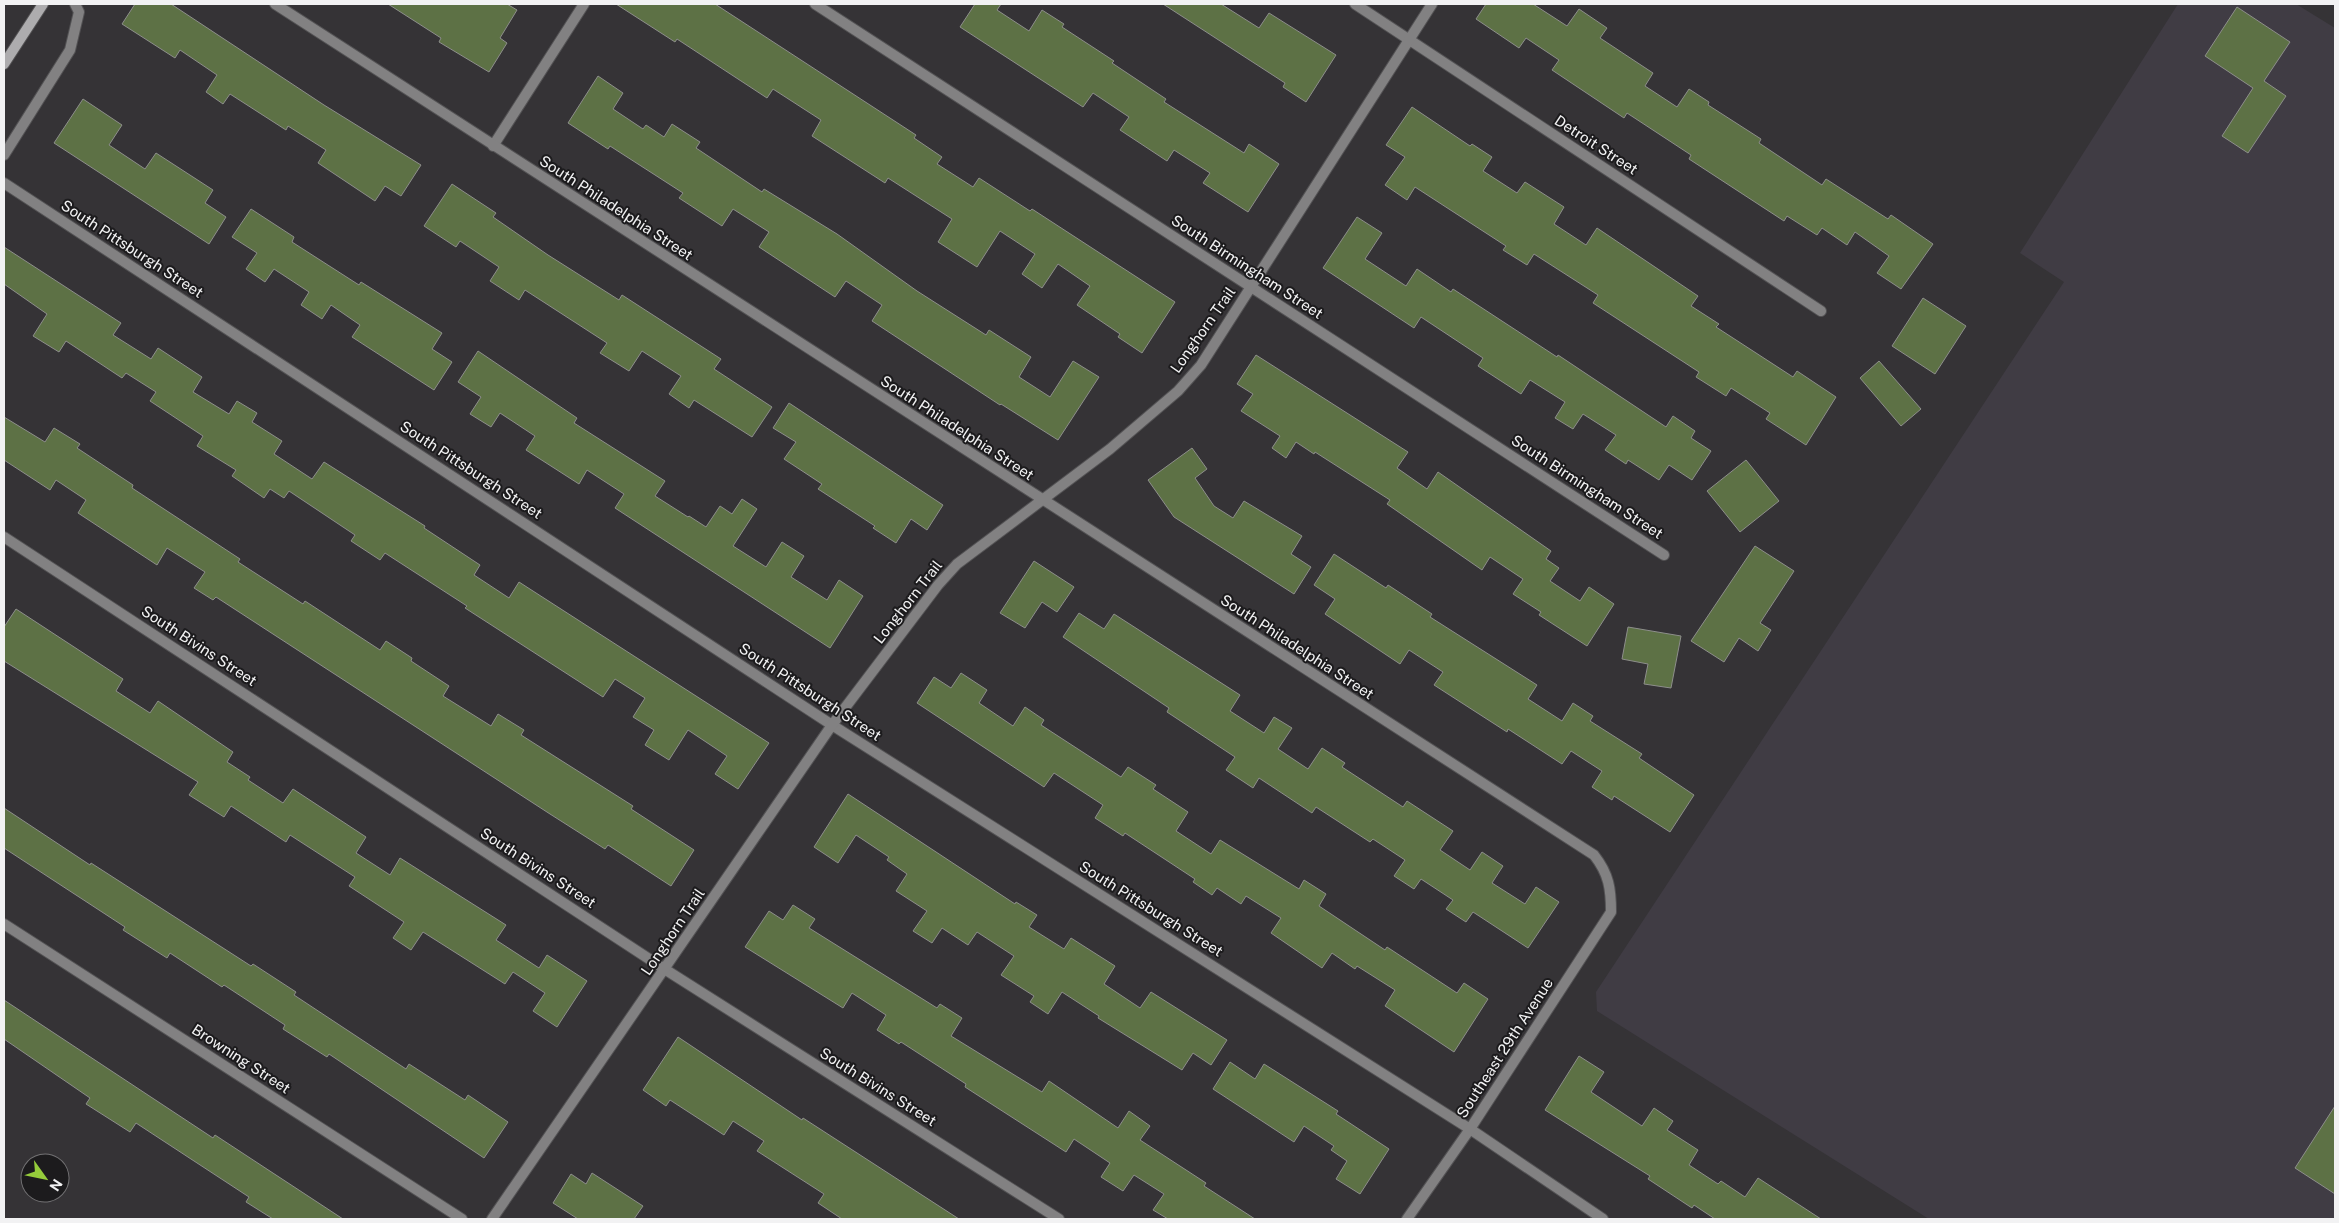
<svg xmlns="http://www.w3.org/2000/svg" width="2339" height="1223" font-family="'Public Sans',sans-serif">
  <style>
    .built { fill: #403c44 }
    .building { fill: #5d7145; stroke: #8d8e8b }
    .lines { fill: none; stroke-linecap: round; stroke-linejoin: round }
    .minor-casing { stroke: #535254; stroke-width: 12 }
    .tertiary-casing { stroke: #535254; stroke-width: 12 }
    .secondary-casing { stroke: #535254; stroke-width: 12 }
    .minor { stroke: #828182; stroke-width: 10 }
    .tertiary { stroke: #828182; stroke-width: 10 }
    .secondary { stroke: #adacae; stroke-width: 10 }
    .labels { text-anchor: middle; stroke-width: 4; stroke-linejoin: round; paint-order: stroke }
    .street-label { font-size: 15px; fill: #f2f2f3; stroke: #1c1b1d }
  </style>
  <rect width="100%" height="100%" fill="#353336"/>
  <path class="built" d="M 2178,4 L 2296,4 L 2335,28 L 2335,1219 L 1929,1219 L 1597,1011 L 1596,992 L 2064,282 L 2020,253 Z"/>
  <path class="building" d="M 135,4 L 171,4 L 324,105 L 421,165 L 401,196 L 385,186 L 375,201 L 318,163 L 326,150 L 288,126 L 286,130 L 230,94 L 223,104 L 206,92 L 217,75 L 180,50 L 175,58 L 122,24 Z
    M 388,4 L 507,4 L 517,10 L 500,38 L 507,43 L 489,72 L 439,42 L 441,38 Z
    M 616,4 L 715,4 L 916,135 L 914,138 L 942,157 L 937,164 L 973,187 L 979,178 L 1030,211 L 1032,209 L 1175,302 L 1142,353 L 1118,337 L 1120,334 L 1077,305 L 1090,286 L 1058,264 L 1042,288 L 1022,274 L 1035,254 L 1000,231 L 977,267 L 938,242 L 952,219 L 888,178 L 885,183 L 812,136 L 821,120 L 773,89 L 767,98 L 677,39 L 675,42 Z
    M 975,4 L 1001,4 L 997,10 L 1029,31 L 1042,10 L 1064,24 L 1062,27 L 1114,61 L 1112,63 L 1166,99 L 1164,102 L 1244,153 L 1249,144 L 1279,164 L 1248,212 L 1203,183 L 1210,173 L 1174,150 L 1167,161 L 1120,130 L 1129,117 L 1093,93 L 1083,107 L 960,27 Z
    M 1163,4 L 1221,4 L 1259,28 L 1269,13 L 1336,55 L 1306,102 L 1283,87 L 1285,83 Z
    M 1486,4 L 1533,4 L 1567,26 L 1579,9 L 1607,28 L 1600,38 L 1653,73 L 1645,86 L 1677,107 L 1689,89 L 1709,102 L 1708,105 L 1761,139 L 1759,143 L 1822,185 L 1826,179 L 1888,219 L 1891,215 L 1933,244 L 1901,289 L 1877,273 L 1889,256 L 1855,232 L 1847,245 L 1822,228 L 1817,235 L 1787,216 L 1784,221 L 1689,159 L 1691,155 L 1627,113 L 1624,118 L 1552,70 L 1559,60 L 1526,38 L 1519,48 L 1476,19 Z
    M 2237,7 L 2290,42 L 2264,81 L 2286,96 L 2248,153 L 2222,136 L 2253,88 L 2205,56 Z
    M 598,76 L 623,93 L 613,109 L 643,129 L 646,125 L 664,137 L 672,124 L 700,142 L 696,148 L 762,192 L 764,189 L 837,234 L 917,291 L 986,335 L 989,330 L 1031,357 L 1019,377 L 1050,397 L 1073,361 L 1099,377 L 1058,440 L 1001,404 L 1000,405 L 872,321 L 882,305 L 846,281 L 835,297 L 759,247 L 769,232 L 733,209 L 722,226 L 679,198 L 683,193 L 610,146 L 608,149 L 568,123 Z
    M 83,99 L 122,125 L 109,145 L 145,169 L 156,153 L 213,190 L 205,203 L 226,217 L 209,244 L 54,143 Z
    M 1412,107 L 1470,146 L 1472,144 L 1492,157 L 1483,171 L 1517,193 L 1525,182 L 1564,207 L 1554,224 L 1586,245 L 1597,228 L 1698,296 L 1691,306 L 1719,324 L 1716,327 L 1793,377 L 1797,371 L 1836,397 L 1806,445 L 1766,419 L 1770,413 L 1731,388 L 1726,396 L 1696,377 L 1699,372 L 1593,303 L 1598,295 L 1534,254 L 1527,265 L 1503,250 L 1506,246 L 1415,187 L 1407,200 L 1385,185 L 1405,157 L 1386,145 Z
    M 452,184 L 496,213 L 493,217 L 548,255 L 619,300 L 622,295 L 721,359 L 714,369 L 772,407 L 752,437 L 694,400 L 689,408 L 669,394 L 681,376 L 642,351 L 629,371 L 600,353 L 607,343 L 525,290 L 519,300 L 490,281 L 499,267 L 460,241 L 456,247 L 424,226 Z
    M 251,209 L 294,237 L 292,242 L 359,285 L 361,282 L 442,333 L 432,349 L 452,362 L 434,390 L 352,337 L 360,325 L 331,305 L 322,319 L 301,305 L 309,292 L 274,269 L 265,282 L 246,269 L 257,253 L 232,237 Z
    M 1357,217 L 1382,233 L 1365,259 L 1406,286 L 1417,269 L 1451,292 L 1453,289 L 1557,357 L 1558,355 L 1666,427 L 1673,416 L 1695,431 L 1691,438 L 1711,451 L 1692,480 L 1669,465 L 1659,480 L 1628,460 L 1626,464 L 1605,450 L 1616,435 L 1583,414 L 1573,429 L 1555,418 L 1565,402 L 1530,380 L 1521,394 L 1478,366 L 1483,358 L 1421,317 L 1414,328 L 1323,268 Z
    M 4,247 L 121,323 L 113,335 L 151,359 L 158,348 L 202,377 L 193,392 L 229,414 L 237,401 L 257,413 L 252,422 L 282,441 L 274,454 L 312,479 L 324,462 L 425,526 L 424,528 L 480,565 L 474,575 L 509,598 L 519,582 L 769,743 L 738,789 L 715,774 L 727,756 L 688,730 L 669,760 L 645,745 L 654,730 L 633,717 L 645,698 L 615,679 L 603,697 L 465,608 L 467,606 L 385,553 L 380,560 L 351,541 L 355,535 L 289,491 L 284,498 L 270,489 L 264,498 L 232,476 L 236,470 L 197,446 L 203,436 L 150,401 L 156,392 L 126,373 L 122,378 L 66,341 L 59,352 L 33,336 L 47,314 L 4,284 Z
    M 1923,298 L 1966,326 L 1935,374 L 1892,346 Z
    M 478,351 L 577,418 L 574,423 L 665,481 L 655,496 L 688,517 L 689,516 L 706,527 L 720,506 L 732,514 L 742,499 L 757,509 L 733,546 L 766,567 L 782,542 L 804,556 L 791,577 L 827,600 L 839,580 L 863,596 L 830,648 L 615,508 L 624,494 L 587,470 L 579,484 L 526,450 L 535,436 L 500,413 L 491,427 L 470,414 L 481,397 L 458,382 Z
    M 1256,355 L 1408,452 L 1397,468 L 1427,489 L 1438,472 L 1551,551 L 1546,559 L 1559,568 L 1550,581 L 1580,601 L 1589,587 L 1614,604 L 1587,646 L 1539,615 L 1541,612 L 1513,594 L 1523,579 L 1490,557 L 1482,570 L 1387,504 L 1390,500 L 1315,452 L 1314,454 L 1296,442 L 1286,458 L 1272,448 L 1280,436 L 1241,411 L 1253,394 L 1237,384 Z
    M 1879,361 L 1921,409 L 1901,426 L 1860,378 Z
    M 789,403 L 943,505 L 927,530 L 911,519 L 896,543 L 873,528 L 875,526 L 818,489 L 822,484 L 784,459 L 796,442 L 773,428 Z
    M 4,417 L 45,442 L 54,428 L 80,444 L 77,448 L 133,485 L 132,488 L 240,559 L 238,562 L 303,604 L 305,601 L 380,650 L 386,641 L 412,658 L 411,661 L 449,686 L 443,696 L 491,726 L 498,714 L 524,730 L 521,735 L 633,806 L 631,809 L 694,850 L 671,886 L 608,845 L 605,849 L 550,814 L 216,597 L 213,600 L 194,588 L 205,572 L 167,548 L 157,565 L 78,513 L 86,500 L 56,480 L 50,490 L 4,460 Z
    M 1192,448 L 1207,469 L 1195,478 L 1214,506 L 1233,518 L 1244,501 L 1302,536 L 1291,554 L 1311,567 L 1294,594 L 1174,517 L 1148,480 Z
    M 1746,460 L 1779,501 L 1740,532 L 1707,491 Z
    M 1755,546 L 1794,571 L 1760,623 L 1771,630 L 1758,651 L 1739,638 L 1724,662 L 1691,641 Z
    M 1334,554 L 1386,588 L 1388,585 L 1432,614 L 1430,617 L 1537,685 L 1528,699 L 1562,721 L 1573,703 L 1593,716 L 1590,721 L 1642,754 L 1639,758 L 1694,795 L 1670,832 L 1614,796 L 1612,800 L 1592,787 L 1602,771 L 1571,751 L 1562,764 L 1508,729 L 1507,732 L 1434,685 L 1443,672 L 1409,650 L 1400,664 L 1325,614 L 1335,599 L 1314,585 Z
    M 1034,561 L 1074,587 L 1057,612 L 1042,602 L 1025,628 L 1000,613 Z
    M 16,609 L 123,679 L 116,691 L 150,713 L 158,701 L 233,752 L 227,762 L 250,777 L 248,780 L 283,803 L 293,789 L 366,837 L 356,853 L 390,875 L 400,858 L 506,925 L 496,940 L 539,968 L 547,955 L 587,981 L 557,1027 L 533,1011 L 545,993 L 513,972 L 505,984 L 423,932 L 411,950 L 393,938 L 404,922 L 349,886 L 355,877 L 290,835 L 286,842 L 231,806 L 224,817 L 189,795 L 198,782 L 4,661 L 4,627 Z
    M 1079,613 L 1104,629 L 1114,614 L 1240,695 L 1230,711 L 1264,733 L 1274,717 L 1292,728 L 1278,749 L 1308,769 L 1322,748 L 1345,763 L 1342,767 L 1403,807 L 1407,801 L 1453,831 L 1440,850 L 1470,870 L 1482,852 L 1503,866 L 1492,883 L 1525,904 L 1536,887 L 1559,902 L 1528,948 L 1473,912 L 1466,922 L 1446,909 L 1453,900 L 1421,879 L 1414,889 L 1394,876 L 1405,860 L 1373,839 L 1370,842 L 1316,807 L 1312,813 L 1259,778 L 1253,788 L 1226,770 L 1235,757 L 1167,712 L 1169,708 L 1063,637 Z
    M 1628,627 L 1681,636 L 1671,688 L 1644,684 L 1648,664 L 1622,659 Z
    M 961,673 L 987,690 L 979,703 L 1013,726 L 1025,707 L 1044,720 L 1041,725 L 1121,777 L 1128,767 L 1156,785 L 1153,789 L 1188,812 L 1176,831 L 1211,854 L 1220,840 L 1299,889 L 1304,880 L 1326,894 L 1319,906 L 1385,950 L 1387,947 L 1457,993 L 1464,983 L 1488,999 L 1454,1052 L 1385,1006 L 1395,990 L 1357,966 L 1355,969 L 1332,953 L 1322,968 L 1271,933 L 1281,918 L 1246,896 L 1241,904 L 1217,888 L 1212,895 L 1193,882 L 1195,879 L 1125,833 L 1123,836 L 1095,818 L 1103,805 L 1054,773 L 1044,787 L 917,703 L 934,677 L 951,688 Z
    M 848,794 L 1015,904 L 1016,902 L 1037,915 L 1029,927 L 1064,949 L 1071,938 L 1115,966 L 1104,984 L 1140,1008 L 1151,992 L 1227,1040 L 1211,1065 L 1193,1053 L 1182,1070 L 1098,1018 L 1099,1016 L 1062,992 L 1048,1014 L 1030,1002 L 1034,996 L 1001,975 L 1014,956 L 977,932 L 968,945 L 942,928 L 932,943 L 913,931 L 927,911 L 896,891 L 907,874 L 887,860 L 889,857 L 856,835 L 838,863 L 814,847 Z
    M 4,808 L 90,865 L 91,863 L 251,966 L 253,964 L 296,992 L 294,995 L 406,1069 L 409,1064 L 465,1100 L 468,1095 L 508,1122 L 484,1158 L 329,1054 L 327,1057 L 283,1029 L 285,1025 L 224,985 L 222,987 L 170,953 L 167,958 L 123,930 L 125,927 L 4,848 Z
    M 793,905 L 815,919 L 809,928 L 937,1008 L 940,1004 L 962,1018 L 951,1036 L 1042,1092 L 1049,1081 L 1118,1128 L 1129,1111 L 1150,1126 L 1140,1140 L 1206,1183 L 1204,1186 L 1255,1219 L 1168,1219 L 1153,1210 L 1164,1194 L 1134,1175 L 1123,1191 L 1101,1177 L 1110,1163 L 1074,1139 L 1066,1152 L 965,1087 L 966,1084 L 901,1042 L 899,1044 L 877,1030 L 886,1015 L 852,993 L 843,1008 L 745,947 L 769,911 L 783,920 Z
    M 4,1000 L 213,1138 L 215,1135 L 343,1219 L 273,1219 L 246,1202 L 249,1197 L 136,1123 L 130,1132 L 86,1104 L 90,1098 L 4,1039 Z
    M 678,1037 L 802,1120 L 803,1118 L 959,1219 L 842,1219 L 818,1203 L 824,1194 L 757,1151 L 764,1141 L 733,1121 L 724,1135 L 670,1100 L 666,1106 L 643,1090 Z
    M 1579,1056 L 1604,1072 L 1591,1092 L 1642,1126 L 1654,1108 L 1673,1121 L 1667,1130 L 1698,1150 L 1689,1165 L 1718,1184 L 1721,1181 L 1745,1197 L 1758,1178 L 1821,1219 L 1715,1219 L 1694,1205 L 1692,1208 L 1648,1179 L 1650,1176 L 1545,1110 Z
    M 1230,1062 L 1255,1079 L 1264,1064 L 1338,1111 L 1336,1114 L 1389,1149 L 1360,1194 L 1336,1179 L 1347,1161 L 1331,1150 L 1334,1146 L 1304,1126 L 1294,1142 L 1213,1089 Z
    M 2335,1106 L 2335,1194 L 2295,1168 Z
    M 592,1173 L 643,1206 L 634,1219 L 578,1219 L 553,1203 L 571,1174 L 586,1184 Z"/>
  <g class="lines">
    <defs>
      <path id="minor" d="M 815,4 L 1664,555
        M 1355,4 L 1821,311
        M 493,146 L 584,4
        M 4,155 L 70,50 L 79,12 L 75,4
        M 4,183 L 832,725 L 1470,1129 L 1603,1219
        M 4,537 L 666,970 L 1059,1219
        M 4,924 L 462,1219"/>
      <path id="tertiary" d="M 275,4 L 1594,855 C 1609,874 1611,889 1611,912 L 1470,1129 L 1407,1219
        M 492,1219 L 832,725 L 938,585 L 957,564 L 1110,449 L 1178,391 L 1201,365 L 1432,4"/>
      <path id="secondary" d="M 4,64 L 43,4"/>
    </defs>
    <use href="#minor" class="minor-casing"/>
    <use href="#tertiary" class="tertiary-casing"/>
    <use href="#secondary" class="secondary-casing"/>
    <use href="#minor" class="minor"/>
    <use href="#tertiary" class="tertiary"/>
    <use href="#secondary" class="secondary"/>
  </g>
  <g class="labels">
    <g class="street-label">
      <text transform="translate(1596 145) rotate(33)" y="5">Detroit Street</text>
      <text transform="translate(616 208) rotate(33)" y="5">South Philadelphia Street</text>
      <text transform="translate(132 249) rotate(33)" y="5">South Pittsburgh Street</text>
      <text transform="translate(1247 267) rotate(33)" y="5">South Birmingham Street</text>
      <text transform="translate(1203 330) rotate(-55)" y="5">Longhorn Trail</text>
      <text transform="translate(957 428) rotate(33)" y="5">South Philadelphia Street</text>
      <text transform="translate(471 470) rotate(33)" y="5">South Pittsburgh Street</text>
      <text transform="translate(1587 487) rotate(33)" y="5">South Birmingham Street</text>
      <text transform="translate(908 602) rotate(-52)" y="5">Longhorn Trail</text>
      <text transform="translate(199 646) rotate(33)" y="5">South Bivins Street</text>
      <text transform="translate(1297 647) rotate(33)" y="5">South Philadelphia Street</text>
      <text transform="translate(810 692) rotate(33)" y="5">South Pittsburgh Street</text>
      <text transform="translate(538 868) rotate(33)" y="5">South Bivins Street</text>
      <text transform="translate(1151 909) rotate(32)" y="5">South Pittsburgh Street</text>
      <text transform="translate(673 932) rotate(-56)" y="5">Longhorn Trail</text>
      <text transform="translate(1505 1048) rotate(-57)" y="5">Southeast 29th Avenue</text>
      <text transform="translate(241 1059) rotate(33)" y="5">Browning Street</text>
      <text transform="translate(878 1087) rotate(32)" y="5">South Bivins Street</text>
    </g>
  </g>
  <rect width="2339" height="1223" fill="none" stroke="#f2f2f3" stroke-width="10"/>
  <g transform="translate(45 1178) rotate(123)"><circle r="24" fill="#1c1b1d" stroke="#727173"/>
  <path d="M0-4L9 19L0 12L-9 19Z" fill="#95cc3b"/>
  <text y="-8" font-size="14" font-weight="bold" text-anchor="middle" fill="#f2f2f3">N</text>
  </g>
</svg>
